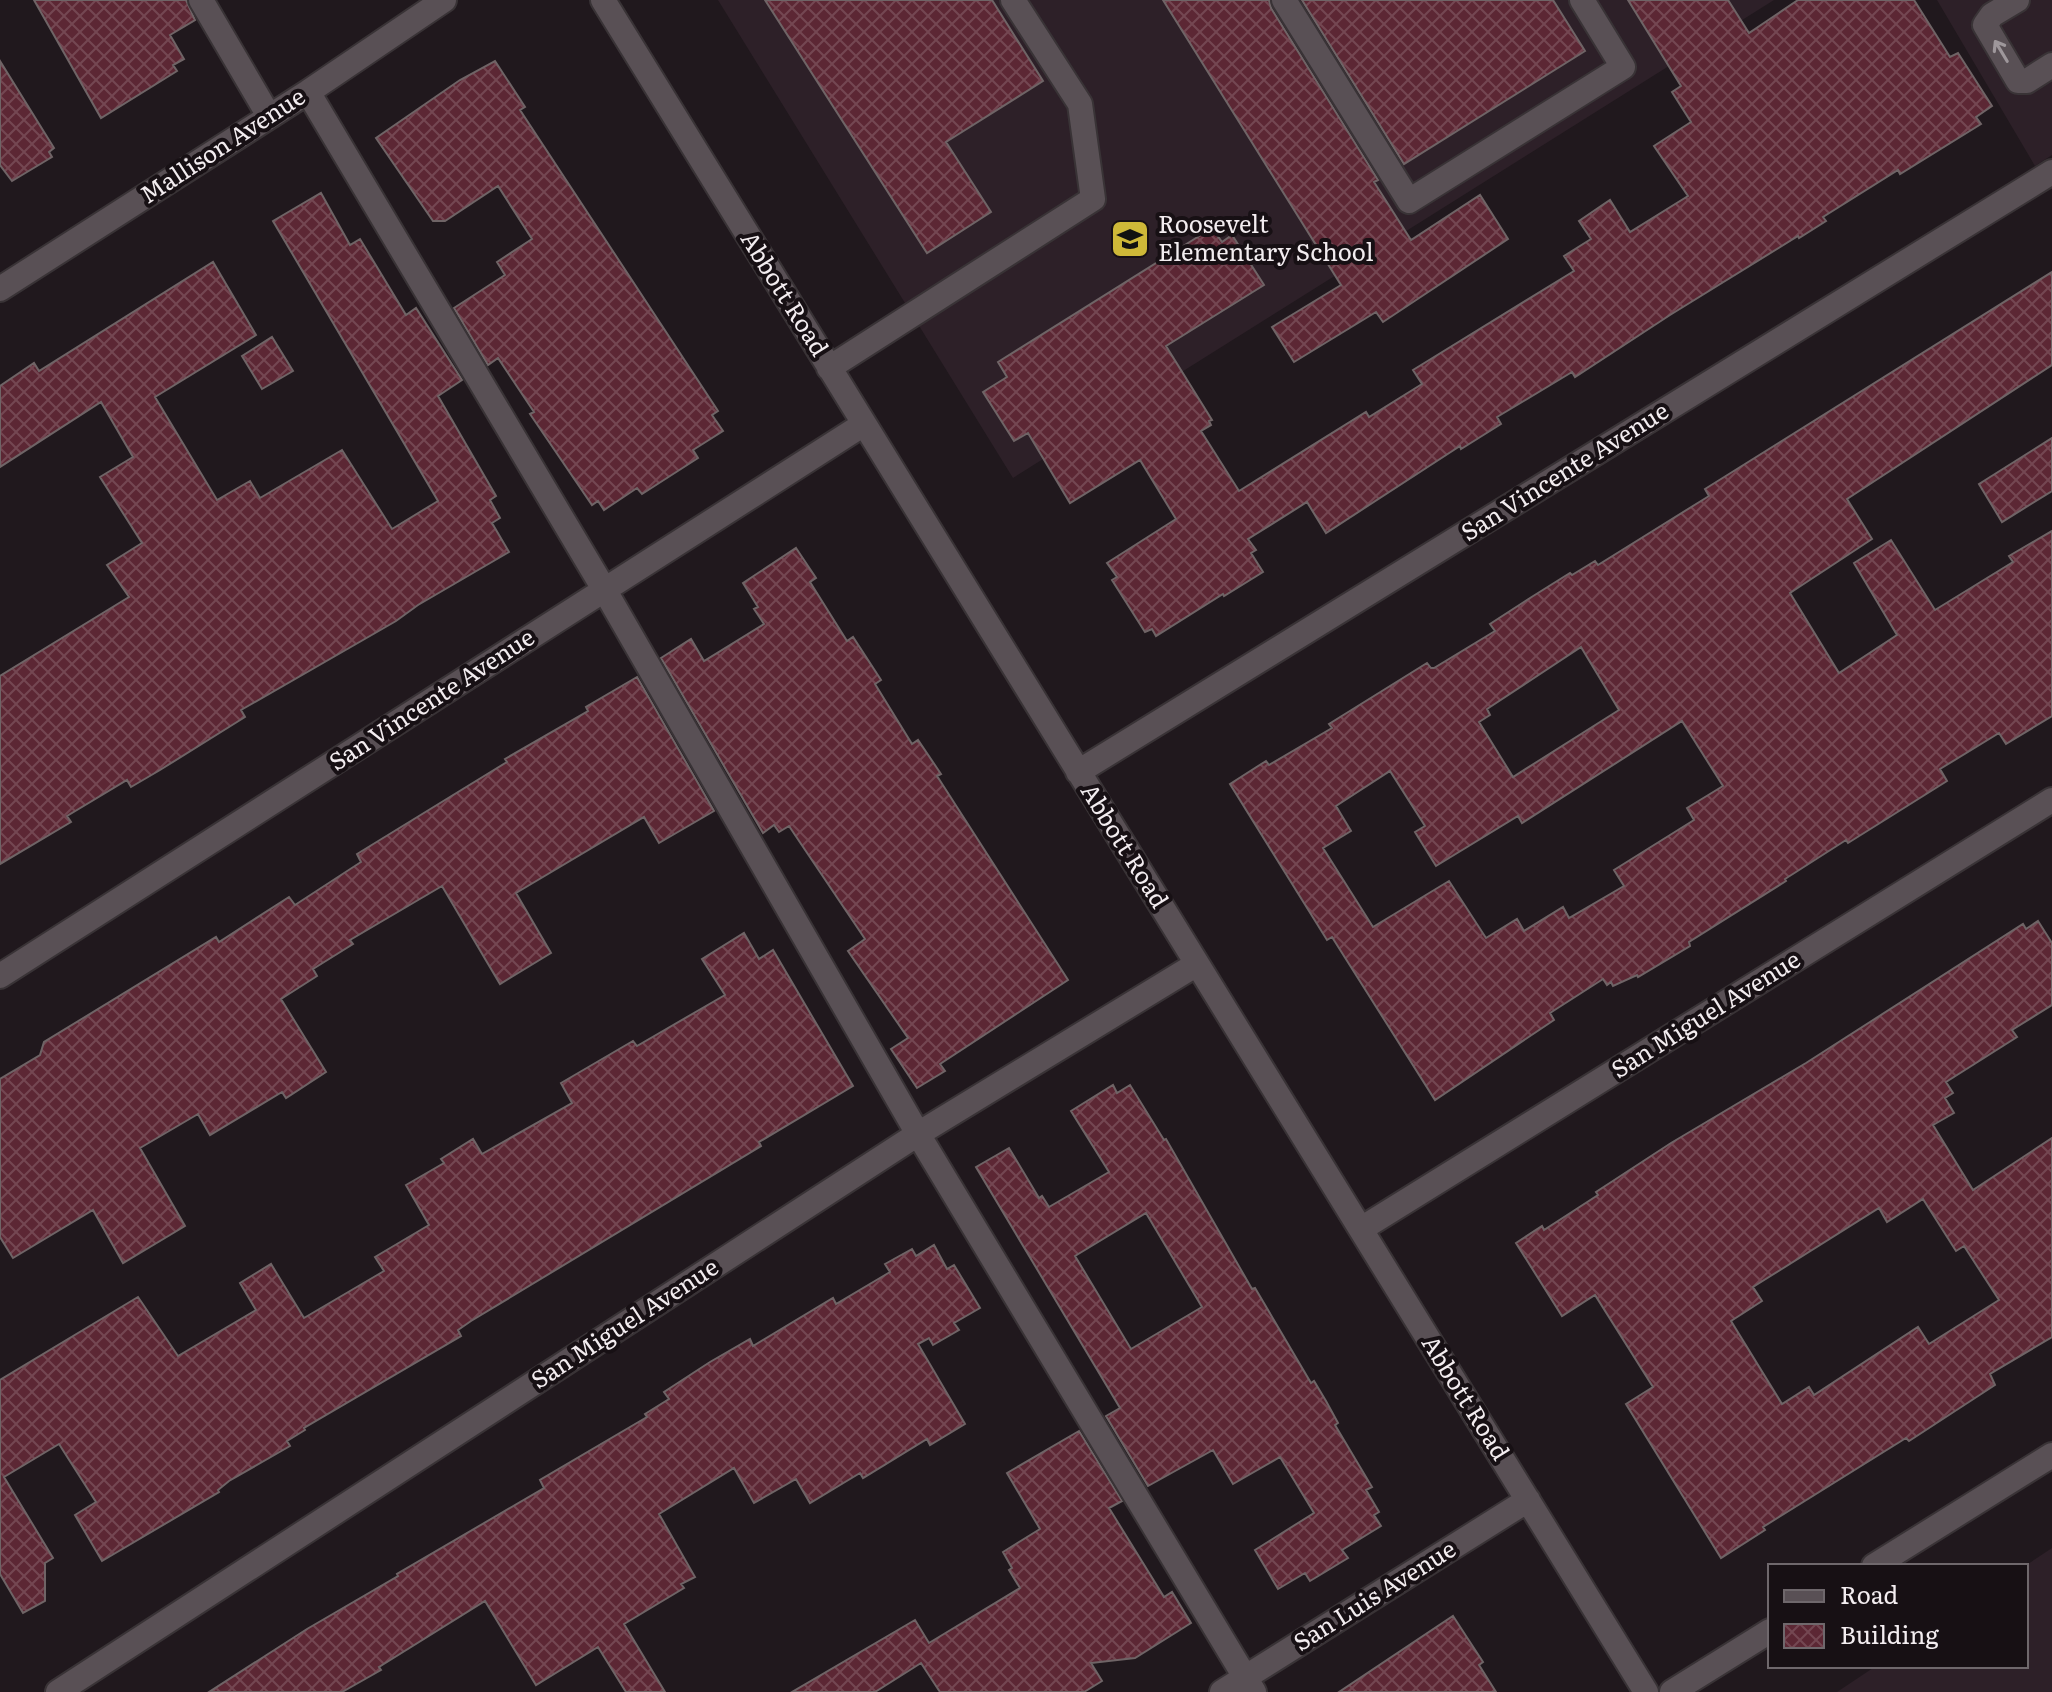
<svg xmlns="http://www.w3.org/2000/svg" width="2052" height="1692" font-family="Literata,serif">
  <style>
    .built { fill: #2d2028 }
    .building { fill: url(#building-cross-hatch); stroke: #6f6466; stroke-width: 2; fill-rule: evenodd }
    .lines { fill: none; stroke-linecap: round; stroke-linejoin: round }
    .minor-casing { stroke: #393336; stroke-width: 28 }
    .minor { stroke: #595055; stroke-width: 24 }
    .oneway { stroke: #9e979b }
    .labels { text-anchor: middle; stroke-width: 8; stroke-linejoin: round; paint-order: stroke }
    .street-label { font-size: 24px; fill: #f3edf0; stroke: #171014 }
    .poi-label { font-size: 24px; fill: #f3edf0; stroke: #171014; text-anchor: start }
  </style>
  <defs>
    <pattern id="building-cross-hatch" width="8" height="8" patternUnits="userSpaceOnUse" patternTransform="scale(2)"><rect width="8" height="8" fill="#5c2734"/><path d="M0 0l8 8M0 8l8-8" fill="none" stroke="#744752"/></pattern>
  </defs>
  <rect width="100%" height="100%" fill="#20181d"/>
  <path class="built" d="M 718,0 L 1774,0 L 1013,478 Z
    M 1937,0 L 2052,0 L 2052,155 L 2035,166 Z
    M 2052,1548 L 2052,1692 L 1837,1692 L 1876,1666 L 2026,1666 L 2025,1566 Z"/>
  <path class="building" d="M 34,0 L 186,0 L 195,20 L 170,35 L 184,59 L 173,65 L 177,71 L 101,118 Z
    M 765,0 L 992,0 L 1043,81 L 946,142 L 991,212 L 927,253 Z
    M 1163,0 L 1269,0 L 1271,8 L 1378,180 L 1374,182 L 1411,240 L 1480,195 L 1508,239 L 1383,322 L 1376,312 L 1294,362 L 1272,327 L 1341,285 Z
    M 1302,0 L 1553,0 L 1585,51 L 1404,164 Z
    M 1628,0 L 1728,0 L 1749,33 L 1798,0 L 1914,0 L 1950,57 L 1958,53 L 1992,106 L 1976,117 L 1981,124 L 1900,174 L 1898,170 L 1823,217 L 1826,221 L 1799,238 L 1798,236 L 1670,315 L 1575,377 L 1572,372 L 1497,417 L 1501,424 L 1461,449 L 1460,446 L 1326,533 L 1307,502 L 1248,539 L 1256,550 L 1251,553 L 1263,572 L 1224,596 L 1223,594 L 1156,636 L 1152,629 L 1145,632 L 1112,580 L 1117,577 L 1107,563 L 1176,519 L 1140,460 L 1070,503 L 1028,433 L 1014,441 L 983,392 L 1007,377 L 998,362 L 1212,228 L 1222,242 L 1232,235 L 1264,285 L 1166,346 L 1212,420 L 1209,421 L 1211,425 L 1201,431 L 1239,491 L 1366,412 L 1369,417 L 1422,384 L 1413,370 L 1574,271 L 1564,256 L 1591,239 L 1579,221 L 1610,200 L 1630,232 L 1688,196 L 1654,146 L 1691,122 L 1672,92 L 1681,86 Z
    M 0,61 L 54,148 L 49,152 L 52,157 L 12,181 L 0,165 Z
    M 495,61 L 525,107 L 520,110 L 718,411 L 712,415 L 723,431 L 693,450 L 698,458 L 642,494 L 637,488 L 604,510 L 598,501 L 592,505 L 530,414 L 534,412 L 498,358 L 488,365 L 454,308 L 505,275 L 497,262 L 532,239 L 498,186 L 445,221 L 433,221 L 376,138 L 460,80 Z
    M 321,193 L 350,245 L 360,239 L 406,315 L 416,308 L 462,380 L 438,396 L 496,496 L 490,500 L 500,518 L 492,523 L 509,552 L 418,605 L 396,621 L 241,710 L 245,717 L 160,770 L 131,787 L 127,780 L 67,816 L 71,822 L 0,864 L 0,676 L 129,597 L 107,565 L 142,543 L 100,477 L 133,457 L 101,402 L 0,467 L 0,386 L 34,363 L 39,371 L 213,262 L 256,335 L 155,397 L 217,500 L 250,481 L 260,498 L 342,450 L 392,529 L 438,501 L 273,221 Z
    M 2052,272 L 2052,365 L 1847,499 L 1872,539 L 1790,593 L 1839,673 L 1897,635 L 1854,563 L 1891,540 L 1935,610 L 2013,562 L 2009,556 L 2052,531 L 2052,716 L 2006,744 L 1999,733 L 1940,769 L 1947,781 L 1848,843 L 1846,840 L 1785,879 L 1786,881 L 1689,942 L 1690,946 L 1638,977 L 1637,975 L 1613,986 L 1611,982 L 1607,985 L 1603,979 L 1550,1013 L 1554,1020 L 1435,1100 L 1332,937 L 1327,940 L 1230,784 L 1266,761 L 1269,765 L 1332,728 L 1329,724 L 1427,663 L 1431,668 L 1434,668 L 1495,631 L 1490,624 L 1530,598 L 1570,573 L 1572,575 L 1595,561 L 1598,565 L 1709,496 L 1705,489 ZM 1581,647 L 1619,710 L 1513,777 L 1479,722 L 1490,715 L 1487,709 ZM 1682,721 L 1723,786 L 1687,808 L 1694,820 L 1614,870 L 1624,886 L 1569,918 L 1563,907 L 1524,931 L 1517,919 L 1486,938 L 1449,881 L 1373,927 L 1323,848 L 1351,831 L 1336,806 L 1390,771 L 1425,826 L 1415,832 L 1436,866 L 1518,816 L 1522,823 Z
    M 272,337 L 293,371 L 262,389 L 242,356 Z
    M 2052,438 L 2052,491 L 2002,522 L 1979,484 Z
    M 796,548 L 816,578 L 810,582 L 847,641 L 853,637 L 881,680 L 875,684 L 912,744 L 918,740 L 941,774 L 937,776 L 1068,980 L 940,1064 L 945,1071 L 917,1088 L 891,1049 L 908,1038 L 848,951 L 865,939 L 789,826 L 779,832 L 774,825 L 763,833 L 661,658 L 691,639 L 704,661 L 764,624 L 754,609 L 758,607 L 743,583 Z
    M 637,677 L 714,811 L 659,843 L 644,817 L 516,893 L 551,953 L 500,984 L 442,886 L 350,940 L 353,944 L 313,969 L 317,976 L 281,999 L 326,1072 L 286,1098 L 282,1092 L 210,1135 L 198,1114 L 140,1148 L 185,1226 L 123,1263 L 93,1210 L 13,1258 L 0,1237 L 0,1079 L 40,1055 L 44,1042 L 216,937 L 219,942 L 289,897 L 295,905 L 361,862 L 357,854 L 507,762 L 505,759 L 588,711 L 586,707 Z
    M 2038,921 L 2052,943 L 2052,1005 L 2012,1030 L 2017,1037 L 1946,1082 L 1953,1093 L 1945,1098 L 1954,1113 L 1933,1125 L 1973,1190 L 2052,1138 L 2052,1337 L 1990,1374 L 1995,1385 L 1909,1441 L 1906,1438 L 1763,1527 L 1765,1530 L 1721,1558 L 1626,1404 L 1653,1387 L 1595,1295 L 1562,1316 L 1516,1243 L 1542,1226 L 1544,1230 L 1598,1195 L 1596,1192 L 1671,1143 L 1806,1063 L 2023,924 L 2026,929 ZM 1923,1199 L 1956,1251 L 1964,1246 L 1999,1300 L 1929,1344 L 1918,1327 L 1814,1395 L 1809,1387 L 1782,1404 L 1731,1321 L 1762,1301 L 1753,1287 L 1879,1208 L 1887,1222 Z
    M 744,933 L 759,959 L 773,950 L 853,1086 L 759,1142 L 761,1146 L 471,1321 L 458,1330 L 461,1336 L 304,1428 L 305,1430 L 287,1441 L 290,1446 L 229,1481 L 218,1490 L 219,1492 L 102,1561 L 75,1515 L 96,1502 L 59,1444 L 4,1477 L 53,1558 L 45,1563 L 45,1601 L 23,1613 L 0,1574 L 0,1380 L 138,1297 L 178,1356 L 256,1310 L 240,1283 L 271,1264 L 304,1318 L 384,1271 L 375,1257 L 429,1225 L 406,1185 L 444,1163 L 441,1159 L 473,1139 L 482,1154 L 572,1103 L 561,1083 L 633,1041 L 637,1046 L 725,995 L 702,959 Z
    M 1113,1085 L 1117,1093 L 1130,1085 L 1164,1140 L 1166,1139 L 1252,1289 L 1255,1288 L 1311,1383 L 1314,1381 L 1326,1401 L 1338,1423 L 1335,1425 L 1372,1487 L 1366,1490 L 1379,1512 L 1374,1515 L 1381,1526 L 1342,1550 L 1348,1558 L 1310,1581 L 1305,1573 L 1278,1589 L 1255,1550 L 1314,1513 L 1280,1457 L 1233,1484 L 1213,1450 L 1148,1486 L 1106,1416 L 1120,1408 L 976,1167 L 1009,1148 L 1039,1198 L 1042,1196 L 1049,1207 L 1109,1172 L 1071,1111 ZM 1146,1213 L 1202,1307 L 1131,1349 L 1075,1256 Z
    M 934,1245 L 947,1269 L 954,1265 L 980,1308 L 954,1323 L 959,1330 L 933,1345 L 929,1338 L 918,1344 L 965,1424 L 930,1445 L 927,1439 L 863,1478 L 860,1473 L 810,1503 L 796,1479 L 754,1503 L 734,1468 L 659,1514 L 695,1577 L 681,1584 L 684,1588 L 624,1624 L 665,1692 L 626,1692 L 598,1647 L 536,1685 L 485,1601 L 379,1667 L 381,1670 L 342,1692 L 209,1692 L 307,1629 L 398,1576 L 397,1574 L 544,1488 L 540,1480 L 647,1417 L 645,1414 L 669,1399 L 664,1392 L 710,1362 L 750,1339 L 753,1346 L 833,1298 L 836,1304 L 890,1272 L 885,1264 L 912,1249 L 916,1256 Z
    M 1079,1431 L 1122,1501 L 1109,1508 L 1164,1597 L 1172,1592 L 1191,1623 L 1135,1658 L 1091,1663 L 1102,1681 L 1084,1692 L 940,1692 L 921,1663 L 875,1692 L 792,1692 L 915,1620 L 929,1643 L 1020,1588 L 1009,1570 L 1012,1568 L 1003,1552 L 1040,1529 L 1007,1473 Z
    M 1453,1616 L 1483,1662 L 1479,1665 L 1496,1692 L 1339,1692 Z"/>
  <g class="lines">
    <defs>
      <path id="minor" d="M 201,0 L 269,116
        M 603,0 L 1646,1692
        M 1284,0 L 1409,201 L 1623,67 L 1582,0
        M 2017,0 L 1992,15 L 1985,25 L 2018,81 L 2027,81 L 2052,65
        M 308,92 L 604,589 L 918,1134 L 1254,1692
        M 0,289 L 308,92 L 444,0
        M 829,368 L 1093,199 L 1080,104 L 1013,0
        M 1078,772 L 2052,172
        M 0,976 L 864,424
        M 1361,1229 L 2052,800
        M 1874,1566 L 2052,1455
        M 58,1692 L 918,1134 L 1197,964
        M 1222,1692 L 1528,1500
        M 1672,1692 L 1770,1631"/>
    </defs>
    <use href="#minor" class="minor-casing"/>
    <use href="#minor" class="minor"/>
  </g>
  <defs><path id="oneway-shaft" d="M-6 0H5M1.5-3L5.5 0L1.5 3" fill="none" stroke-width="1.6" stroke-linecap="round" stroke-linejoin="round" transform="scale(2)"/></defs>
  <use class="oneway" href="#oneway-shaft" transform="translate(2001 51) rotate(-121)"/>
  <defs>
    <symbol id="school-square" viewBox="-11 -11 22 22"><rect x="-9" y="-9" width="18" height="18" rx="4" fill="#ceb838" stroke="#171014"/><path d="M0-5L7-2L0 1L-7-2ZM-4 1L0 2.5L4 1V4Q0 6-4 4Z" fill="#111"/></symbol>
  </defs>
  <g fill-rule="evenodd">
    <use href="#school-square" x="1108" y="217" width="44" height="44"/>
  </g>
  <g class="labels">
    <g class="street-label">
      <text transform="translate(223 146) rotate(-33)" y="8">Mallison Avenue</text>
      <text transform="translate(784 294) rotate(58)" y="8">Abbott Road</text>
      <text transform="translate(1565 472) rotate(-32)" y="8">San Vincente Avenue</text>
      <text transform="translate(432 700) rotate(-33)" y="8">San Vincente Avenue</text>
      <text transform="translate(1124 846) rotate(58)" y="8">Abbott Road</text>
      <text transform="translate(1706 1015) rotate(-32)" y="8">San Miguel Avenue</text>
      <text transform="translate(625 1324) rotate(-33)" y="8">San Miguel Avenue</text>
      <text transform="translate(1465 1398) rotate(58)" y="8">Abbott Road</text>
      <text transform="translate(1375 1596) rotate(-32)" y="8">San Luis Avenue</text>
    </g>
    <g class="poi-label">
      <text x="1158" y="233">Roosevelt<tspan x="1158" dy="28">Elementary School</tspan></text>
    </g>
  </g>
  <rect x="1768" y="1564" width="260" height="104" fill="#171014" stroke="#6f686c" stroke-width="2"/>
  <rect x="1784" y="1590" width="40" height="12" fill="#595055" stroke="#6f686c" stroke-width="2"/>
  <text x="1840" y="1604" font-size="24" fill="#f3edf0">Road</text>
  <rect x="1784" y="1624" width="40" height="24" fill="url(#building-cross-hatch)" stroke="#6f686c" stroke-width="2"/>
  <text x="1840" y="1644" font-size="24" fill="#f3edf0">Building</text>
</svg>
